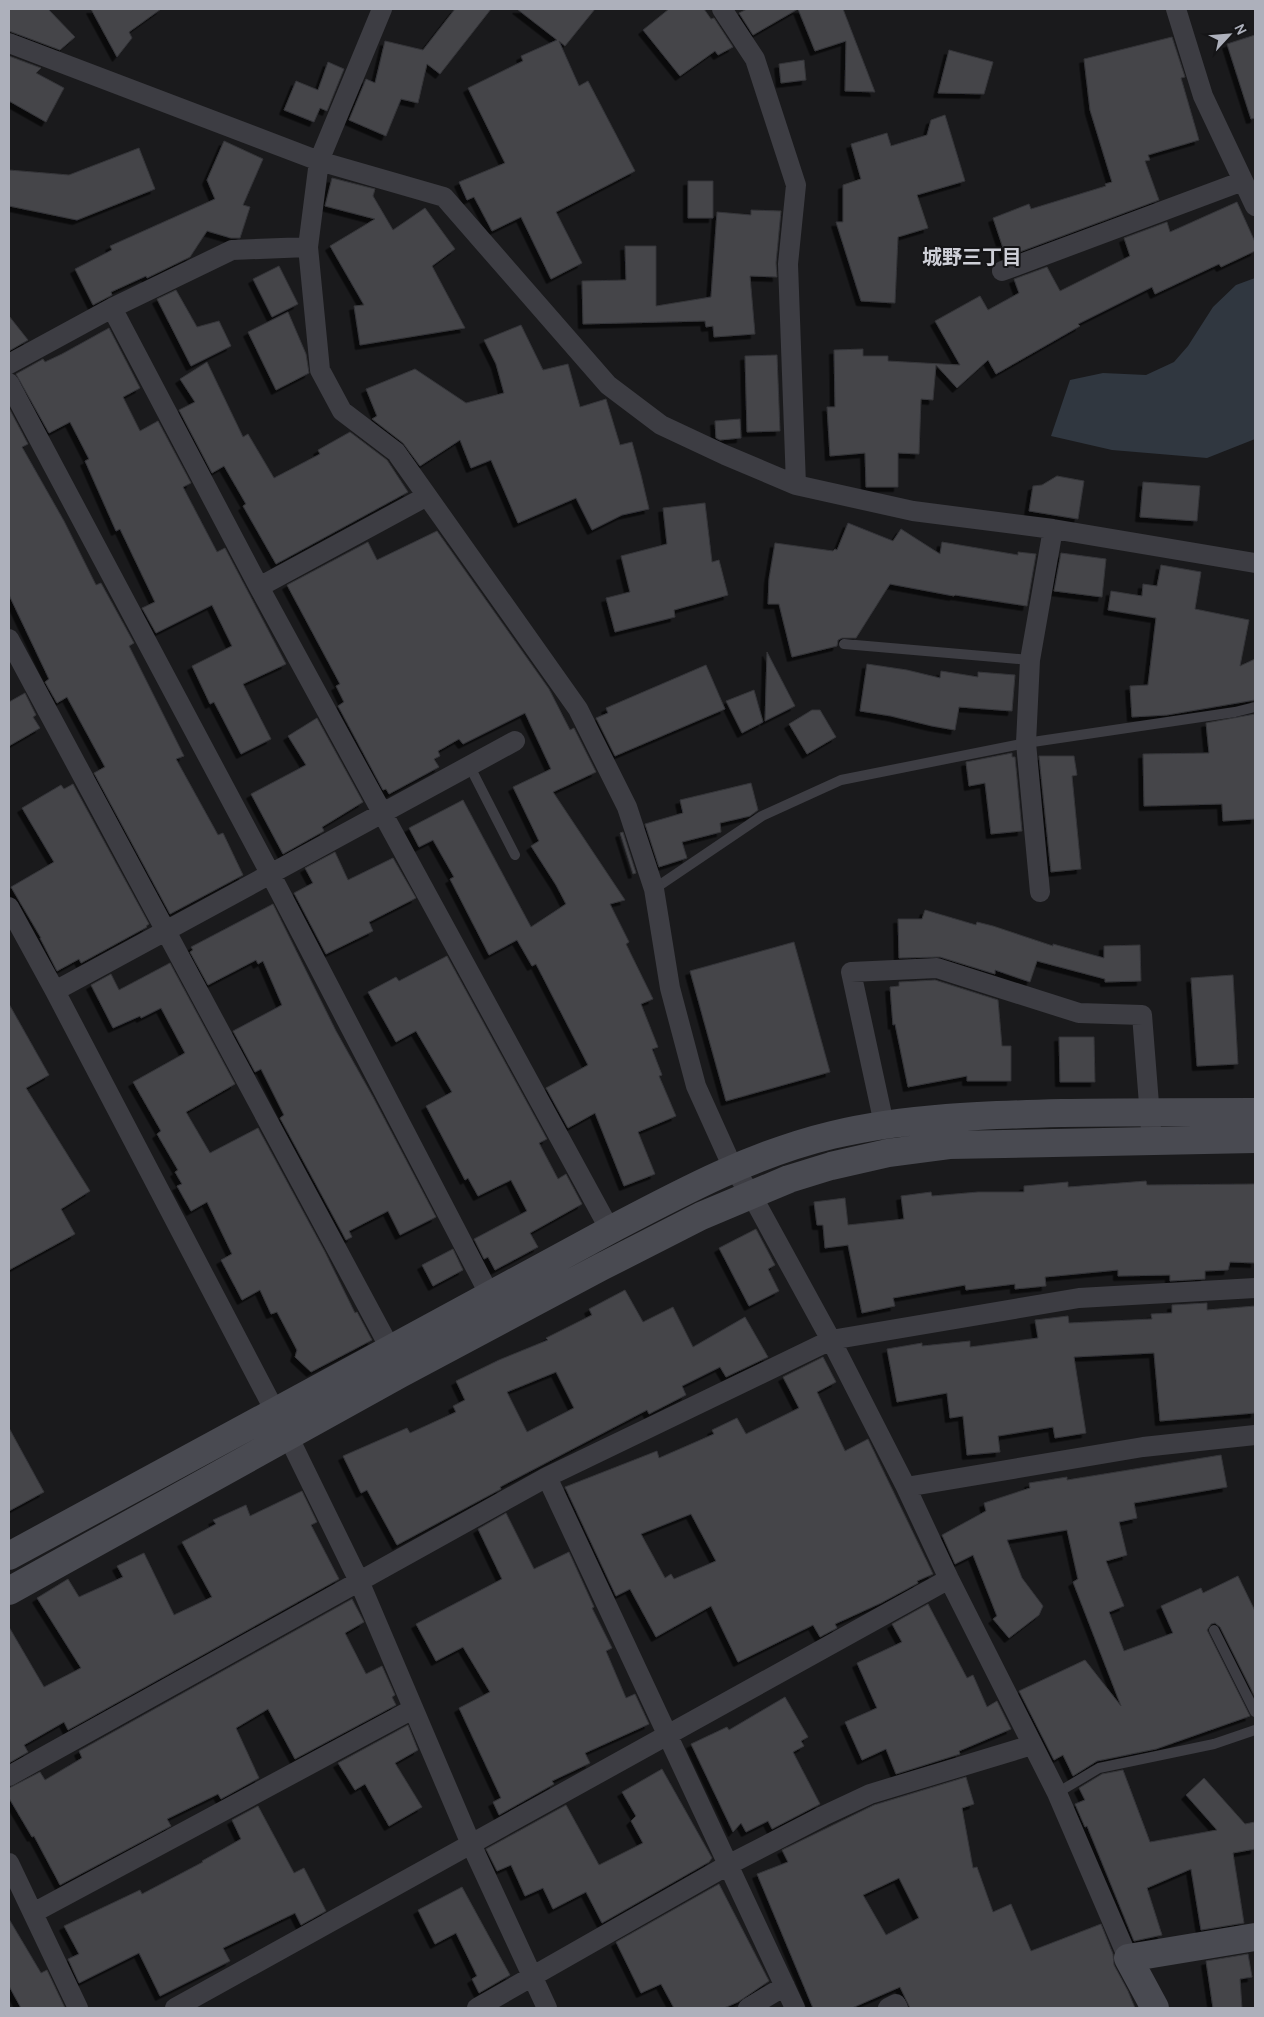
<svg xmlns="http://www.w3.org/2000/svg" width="1264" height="2017" font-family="Cabin,'Noto Sans JP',sans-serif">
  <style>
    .water { fill: #303740 }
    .building { fill: #444549; stroke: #343438; fill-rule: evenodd; filter: url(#shadow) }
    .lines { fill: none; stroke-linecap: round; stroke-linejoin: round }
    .lane { stroke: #3d3d43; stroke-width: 10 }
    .street { stroke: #3d3d43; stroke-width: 20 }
    .secondary { stroke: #494a51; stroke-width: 28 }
    .labels { text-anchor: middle; stroke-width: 4; stroke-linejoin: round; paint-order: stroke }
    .neighbourhood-label { font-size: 20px; font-weight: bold; fill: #cecfd7; stroke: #151517 }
  </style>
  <defs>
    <filter id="shadow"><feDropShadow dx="-4.5" dy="4.5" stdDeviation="0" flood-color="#0009"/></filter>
  </defs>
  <rect width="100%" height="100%" fill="#1a1a1c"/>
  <path class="water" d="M 1255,278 L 1255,439 L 1207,458 L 1112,450 L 1051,436 L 1070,380 L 1103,373 L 1146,375 L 1174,362 L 1188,346 L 1213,307 L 1236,285 Z"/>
  <path class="building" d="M 9,9 L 48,9 L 75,37 L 60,50 L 9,31 Z
    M 91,9 L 161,9 L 129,32 L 132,38 L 117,57 Z
    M 455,9 L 491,9 L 440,74 L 427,64 L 418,103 L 401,99 L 386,136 L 349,120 L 366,79 L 375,83 L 385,41 L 423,50 Z
    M 517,9 L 595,9 L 565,46 L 559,41 L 579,86 L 588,81 L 635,171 L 556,212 L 582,263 L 551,279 L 521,217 L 492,231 L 474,197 L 467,200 L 459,182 L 505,163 L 468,88 L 523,61 L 521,56 L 557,40 Z
    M 669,9 L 704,9 L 711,19 L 714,18 L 733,47 L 718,55 L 715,51 L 680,76 L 643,30 Z
    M 747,9 L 843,9 L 875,92 L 845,91 L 846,41 L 815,51 L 798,9 L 753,35 L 739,13 Z
    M 1255,35 L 1255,118 L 1251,119 L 1227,44 Z
    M 1172,37 L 1185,77 L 1181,78 L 1199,140 L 1148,155 L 1150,160 L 1145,161 L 1159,200 L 1006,257 L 993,218 L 1029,204 L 1031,209 L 1106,186 L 1105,184 L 1112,182 L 1090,110 L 1084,59 Z
    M 949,50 L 993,62 L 984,94 L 938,93 Z
    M 9,56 L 41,68 L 36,73 L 64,88 L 46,122 L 9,101 Z
    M 804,60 L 806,80 L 781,83 L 779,64 Z
    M 328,62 L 344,69 L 327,111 L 320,108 L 314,122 L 284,110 L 296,81 L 318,90 Z
    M 945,115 L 965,181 L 917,195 L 928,228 L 898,237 L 895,303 L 861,301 L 836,222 L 843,222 L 843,185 L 861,179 L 851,144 L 887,133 L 891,146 L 927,135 L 931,120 Z
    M 224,141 L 263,159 L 243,205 L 250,207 L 240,238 L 231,238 L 207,231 L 190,257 L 147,278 L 146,276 L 111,292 L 112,295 L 93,305 L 75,269 L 112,250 L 110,246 L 215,199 L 207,180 Z
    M 139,148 L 155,189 L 77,220 L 9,206 L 9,170 L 69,175 Z
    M 332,178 L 375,189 L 373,196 L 393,230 L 425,208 L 455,249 L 432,266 L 465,328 L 360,345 L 354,306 L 364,305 L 330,246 L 375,219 L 325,206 Z
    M 688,181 L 713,181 L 713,218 L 688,218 Z
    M 1237,202 L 1255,242 L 1255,251 L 1221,267 L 1219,264 L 1155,294 L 1152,287 L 1078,324 L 1080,326 L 996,374 L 988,360 L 957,388 L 936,365 L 933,400 L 921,399 L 919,454 L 898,453 L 898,487 L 866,487 L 865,453 L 830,456 L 827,407 L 835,407 L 834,350 L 863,349 L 863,356 L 888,356 L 888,361 L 960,365 L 935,321 L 980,296 L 988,310 L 1019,293 L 1014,279 L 1047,267 L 1060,291 L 1130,256 L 1124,238 L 1167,222 L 1170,232 Z
    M 751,210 L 781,211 L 776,263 L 777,277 L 750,276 L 755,334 L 714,337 L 713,326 L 706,327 L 705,321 L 583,324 L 582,281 L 626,280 L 625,246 L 656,246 L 656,306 L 711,297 L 717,212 L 751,215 Z
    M 279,266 L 298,304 L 272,317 L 253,279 Z
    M 176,290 L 197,327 L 219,321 L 231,346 L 191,366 L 157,299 Z
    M 288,312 L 306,354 L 309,373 L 276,390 L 248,332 Z
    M 9,316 L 28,340 L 9,351 Z
    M 521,325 L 543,370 L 568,364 L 580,407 L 606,399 L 620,445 L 632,442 L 641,475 L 649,509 L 622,515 L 592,530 L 576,498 L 518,523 L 491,460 L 471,468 L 460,440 L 420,466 L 403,443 L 372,419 L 377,416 L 366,389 L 415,369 L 466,403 L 504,393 L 496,364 L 484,340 Z
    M 109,328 L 140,388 L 123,397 L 140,431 L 158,421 L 191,483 L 183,487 L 217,552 L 225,548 L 286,664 L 243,684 L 271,739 L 241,754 L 214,702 L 210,704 L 192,666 L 232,646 L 212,605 L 156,633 L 142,608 L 155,602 L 120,529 L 116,531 L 85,461 L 89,459 L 70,422 L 49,433 L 16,374 L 43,359 L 45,362 L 62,354 Z
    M 777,355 L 780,431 L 747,432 L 745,356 Z
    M 207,362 L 243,437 L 248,434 L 274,478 L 320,454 L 318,450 L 350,432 L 387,460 L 408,492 L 276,564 L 243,506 L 246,504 L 224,466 L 212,473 L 179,410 L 195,402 L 180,379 Z
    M 9,408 L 28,444 L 22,447 L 64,521 L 96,585 L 101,583 L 134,643 L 129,646 L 184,756 L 176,759 L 218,835 L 223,833 L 243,875 L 170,914 L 94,773 L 105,767 L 67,697 L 57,703 L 45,682 L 49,679 L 9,595 Z
    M 740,419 L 741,438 L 720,440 L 716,438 L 715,421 Z
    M 1057,476 L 1084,481 L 1078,519 L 1029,511 L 1033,486 L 1042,485 Z
    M 1143,482 L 1200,486 L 1197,521 L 1140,517 Z
    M 705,503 L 712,562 L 719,560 L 728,595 L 674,610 L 675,617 L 615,632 L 606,598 L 630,592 L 621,556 L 667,544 L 663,508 Z
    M 848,523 L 893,541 L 901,529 L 940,554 L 942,542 L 1018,555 L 1018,552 L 1036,554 L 1027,606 L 955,595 L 954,596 L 890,584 L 856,638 L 842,638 L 838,640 L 837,646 L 792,657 L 779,604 L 768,604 L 769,579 L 775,543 L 833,551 L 835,549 L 837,550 Z
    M 437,531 L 549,689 L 570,730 L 574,728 L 596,772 L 553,792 L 625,900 L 610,904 L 629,942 L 626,944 L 653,999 L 641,1004 L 658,1047 L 652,1049 L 662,1075 L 659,1076 L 676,1116 L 638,1132 L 655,1174 L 624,1186 L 595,1113 L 568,1128 L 546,1088 L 588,1065 L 536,964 L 532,966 L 517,940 L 489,955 L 450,879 L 454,877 L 433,840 L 419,847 L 409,828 L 463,800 L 531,927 L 566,904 L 556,885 L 531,846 L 539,841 L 513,787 L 551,769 L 525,713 L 463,744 L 459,739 L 438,751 L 440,756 L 434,759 L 439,767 L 389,794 L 386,789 L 383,790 L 338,706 L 344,702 L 336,686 L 340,684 L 287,585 L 368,542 L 377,560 Z
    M 1061,553 L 1106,559 L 1102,597 L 1054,591 Z
    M 1161,565 L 1201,572 L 1195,609 L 1249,620 L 1240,666 L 1255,659 L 1255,700 L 1167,715 L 1132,717 L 1130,686 L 1148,685 L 1156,618 L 1108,610 L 1111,591 L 1142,596 L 1143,584 L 1157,586 Z
    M 767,652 L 795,706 L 765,721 Z
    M 867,664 L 907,670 L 940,678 L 941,671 L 978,677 L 978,672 L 1015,675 L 1012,711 L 959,707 L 955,730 L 932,726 L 891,716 L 860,711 Z
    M 706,665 L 725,709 L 615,756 L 596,718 L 608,713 L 606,708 Z
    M 754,690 L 763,722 L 742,733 L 726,701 Z
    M 25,693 L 36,715 L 33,717 L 40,728 L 9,746 L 9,702 Z
    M 812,710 L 820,710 L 836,737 L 807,754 L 789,724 Z
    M 1255,714 L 1255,819 L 1223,821 L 1222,804 L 1144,806 L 1143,754 L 1209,753 L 1206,723 Z
    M 317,718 L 363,802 L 322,827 L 324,831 L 283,854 L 251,794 L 306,765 L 288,736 Z
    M 1012,753 L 1012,757 L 1015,757 L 1022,831 L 991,834 L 985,783 L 969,786 L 966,762 Z
    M 1039,756 L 1074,756 L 1077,775 L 1072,776 L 1081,869 L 1051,872 Z
    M 751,783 L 758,810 L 750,816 L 720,823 L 721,832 L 682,842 L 687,858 L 659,867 L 645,824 L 683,813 L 680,800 Z
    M 73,784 L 149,924 L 146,926 L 147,927 L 81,963 L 79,959 L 57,971 L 40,938 L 41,938 L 11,887 L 54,862 L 22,808 L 61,785 L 64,789 Z
    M 623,832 L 636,873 L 633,874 L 620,833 Z
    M 335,852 L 348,880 L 393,858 L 416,898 L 369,922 L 373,931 L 326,954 L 294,893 L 313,883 L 305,868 Z
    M 273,904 L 336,1031 L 373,1097 L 436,1217 L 400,1235 L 388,1211 L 349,1231 L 352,1237 L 346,1240 L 280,1118 L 284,1115 L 261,1069 L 255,1072 L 233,1031 L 282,1005 L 263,961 L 258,964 L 256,960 L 208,985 L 190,952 L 193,950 L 191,947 Z
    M 925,910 L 976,925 L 977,922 L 993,926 L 1053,946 L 1053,944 L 1104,958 L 1104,946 L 1140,945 L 1141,981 L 1105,982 L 1105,979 L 1037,961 L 1030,982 L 995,970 L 995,974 L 940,957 L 899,958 L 898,919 L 922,919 Z
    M 794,942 L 830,1072 L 726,1101 L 690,971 Z
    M 447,956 L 547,1139 L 539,1143 L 558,1179 L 566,1174 L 582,1204 L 530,1233 L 538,1247 L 495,1270 L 488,1257 L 484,1259 L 474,1239 L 527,1211 L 511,1180 L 478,1196 L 468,1178 L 465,1180 L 426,1106 L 452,1092 L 416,1031 L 396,1042 L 368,992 L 396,977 L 399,981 Z
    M 170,963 L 235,1084 L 186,1112 L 210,1153 L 258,1128 L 325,1252 L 355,1313 L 357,1312 L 372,1340 L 311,1372 L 295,1357 L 297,1350 L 277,1312 L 271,1314 L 260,1290 L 242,1300 L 221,1260 L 232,1254 L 207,1202 L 191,1211 L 177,1186 L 182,1184 L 175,1172 L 178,1170 L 157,1134 L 161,1131 L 133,1082 L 185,1053 L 161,1008 L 141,1018 L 140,1016 L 113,1028 L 91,985 L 111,974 L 119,990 Z
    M 1233,975 L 1238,1064 L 1197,1066 L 1191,978 Z
    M 935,980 L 998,1000 L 1002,1046 L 1011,1046 L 1011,1081 L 967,1081 L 967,1076 L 908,1087 L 895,1024 L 893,1025 L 890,987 L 899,986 L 899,982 Z
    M 9,1004 L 49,1075 L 26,1088 L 90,1191 L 61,1209 L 75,1234 L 9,1270 Z
    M 1059,1037 L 1094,1037 L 1095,1082 L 1060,1082 Z
    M 1146,1181 L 1147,1185 L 1255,1184 L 1255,1263 L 1230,1262 L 1228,1270 L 1205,1271 L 1205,1279 L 1170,1281 L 1170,1275 L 1118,1276 L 1118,1270 L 1045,1277 L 1046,1286 L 1015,1289 L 1015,1284 L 966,1290 L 965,1285 L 893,1298 L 895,1306 L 862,1313 L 848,1245 L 825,1248 L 823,1225 L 817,1225 L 814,1202 L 845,1198 L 848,1225 L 904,1219 L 901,1196 L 931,1192 L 932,1196 L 978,1192 L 1024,1192 L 1024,1186 L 1068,1182 L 1068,1187 Z
    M 756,1229 L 775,1265 L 768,1269 L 779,1291 L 749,1306 L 719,1248 Z
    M 453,1249 L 463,1270 L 433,1286 L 422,1265 Z
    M 625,1290 L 643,1322 L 673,1307 L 693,1347 L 745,1317 L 768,1357 L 726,1377 L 720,1367 L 682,1386 L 686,1395 L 649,1414 L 647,1410 L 500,1487 L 501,1489 L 397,1545 L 367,1490 L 361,1493 L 343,1456 L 407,1428 L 410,1433 L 456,1412 L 453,1406 L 465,1400 L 456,1381 L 499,1360 L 548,1340 L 546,1338 L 592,1315 L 589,1309 ZM 556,1372 L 574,1408 L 527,1432 L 507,1392 Z
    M 1207,1303 L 1207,1310 L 1255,1306 L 1255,1413 L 1160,1421 L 1154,1353 L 1074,1357 L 1086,1433 L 1055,1438 L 1053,1427 L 998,1436 L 1000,1452 L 967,1455 L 963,1416 L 950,1418 L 947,1393 L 897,1402 L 887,1349 L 922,1343 L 922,1346 L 970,1341 L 970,1347 L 1038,1338 L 1035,1320 L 1068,1316 L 1069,1323 L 1152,1319 L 1151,1314 L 1172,1313 L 1172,1305 Z
    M 823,1357 L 836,1382 L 817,1392 L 845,1451 L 868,1439 L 933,1574 L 917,1581 L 918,1583 L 881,1603 L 835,1624 L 837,1628 L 820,1637 L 813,1625 L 738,1662 L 711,1606 L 656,1637 L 630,1589 L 616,1596 L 565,1487 L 657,1451 L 659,1458 L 714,1434 L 712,1430 L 737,1418 L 746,1434 L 799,1408 L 783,1377 ZM 691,1514 L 716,1561 L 674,1579 L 671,1574 L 665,1578 L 641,1534 Z
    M 9,1428 L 44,1492 L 9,1511 Z
    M 1221,1455 L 1227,1487 L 1134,1503 L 1137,1518 L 1119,1522 L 1127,1555 L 1106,1561 L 1124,1606 L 1109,1612 L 1124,1651 L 1173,1633 L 1161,1606 L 1201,1588 L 1203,1593 L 1238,1576 L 1255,1611 L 1255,1697 L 1220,1627 L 1215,1623 L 1211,1624 L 1207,1630 L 1250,1716 L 1156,1749 L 1097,1761 L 1073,1776 L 1063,1755 L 1054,1760 L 1019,1691 L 1085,1660 L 1121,1706 L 1073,1582 L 1078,1579 L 1067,1530 L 1007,1540 L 1022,1578 L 1043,1606 L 1039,1615 L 1009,1638 L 993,1619 L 997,1616 L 973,1555 L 955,1564 L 942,1535 L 986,1511 L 984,1503 L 1030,1488 L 1029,1483 L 1067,1477 L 1067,1480 Z
    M 302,1491 L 317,1522 L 311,1525 L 339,1579 L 68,1730 L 64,1722 L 24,1745 L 28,1752 L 9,1763 L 9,1627 L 44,1687 L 81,1668 L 37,1598 L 68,1579 L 79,1597 L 123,1577 L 117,1566 L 144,1553 L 174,1615 L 212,1597 L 182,1542 L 216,1524 L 213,1520 L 246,1505 L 250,1516 Z
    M 506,1513 L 534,1569 L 569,1552 L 594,1607 L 592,1608 L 612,1648 L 606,1651 L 626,1698 L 635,1694 L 649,1724 L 585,1753 L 590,1763 L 552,1781 L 554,1784 L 499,1815 L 493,1802 L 501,1798 L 459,1708 L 490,1692 L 463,1647 L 436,1661 L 416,1624 L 502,1579 L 478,1529 Z
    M 352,1599 L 364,1622 L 345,1633 L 366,1674 L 382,1666 L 395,1695 L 392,1697 L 396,1705 L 295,1759 L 268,1709 L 236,1728 L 259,1778 L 221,1799 L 218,1794 L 167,1819 L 171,1826 L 60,1885 L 34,1836 L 32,1837 L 9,1798 L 9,1788 L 40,1772 L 45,1780 L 82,1758 L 79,1751 Z
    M 928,1604 L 967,1678 L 973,1675 L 987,1707 L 997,1701 L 1011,1729 L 959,1751 L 960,1754 L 896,1774 L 886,1749 L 862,1760 L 845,1722 L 877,1708 L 857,1663 L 902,1642 L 892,1624 Z
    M 785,1697 L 808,1737 L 801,1741 L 804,1746 L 793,1752 L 820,1804 L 772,1829 L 768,1821 L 746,1832 L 741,1823 L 733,1832 L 691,1744 L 727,1727 L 729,1730 Z
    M 408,1725 L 418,1750 L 395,1763 L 422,1807 L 389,1826 L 365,1784 L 355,1790 L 338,1763 Z
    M 662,1769 L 712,1858 L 709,1862 L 602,1923 L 586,1892 L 553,1909 L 543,1888 L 525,1896 L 511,1865 L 497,1871 L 486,1849 L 566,1805 L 599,1865 L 643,1843 L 631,1821 L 636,1816 L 622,1792 Z
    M 1123,1770 L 1150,1842 L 1217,1830 L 1186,1795 L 1204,1778 L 1245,1824 L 1255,1822 L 1255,1849 L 1233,1853 L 1244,1923 L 1201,1930 L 1191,1869 L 1147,1888 L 1162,1935 L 1134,1941 L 1087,1826 L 1085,1827 L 1075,1804 L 1085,1800 L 1079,1788 L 1102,1774 Z
    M 966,1777 L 974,1804 L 962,1808 L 973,1868 L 977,1867 L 993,1912 L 1011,1904 L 1031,1951 L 1101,1924 L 1113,1954 L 1114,1965 L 1128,1991 L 1135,2008 L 910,2008 L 900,1987 L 852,2008 L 813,2008 L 757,1874 L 788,1862 L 782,1850 L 874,1805 ZM 899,1878 L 919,1918 L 886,1935 L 863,1895 Z
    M 258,1806 L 294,1873 L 304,1868 L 326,1911 L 301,1925 L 295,1913 L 223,1948 L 230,1961 L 160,1996 L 139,1953 L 79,1983 L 68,1959 L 79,1954 L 64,1926 L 140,1890 L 142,1894 L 203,1862 L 202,1861 L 241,1839 L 232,1820 Z
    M 719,1884 L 769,1981 L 738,2002 L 724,2008 L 674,2008 L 661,1984 L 641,1993 L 616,1942 Z
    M 462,1887 L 510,1975 L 479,1993 L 472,1979 L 477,1976 L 456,1933 L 435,1944 L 418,1910 Z
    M 9,1919 L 41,1973 L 47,1970 L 65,2008 L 21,2008 L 9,1986 Z
    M 1248,1954 L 1252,1977 L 1240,1979 L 1242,2008 L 1213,2008 L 1206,1961 Z"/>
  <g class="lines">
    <path class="lane" d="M 844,644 L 1030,660
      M 470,767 L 515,855
      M 654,889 L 762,816 L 841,780 L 1026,743 L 1235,712 L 1255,707
      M 1214,1630 L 1255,1712
      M 1057,1793 L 1099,1768 L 1214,1744 L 1255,1730"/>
    <path class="street" d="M 382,9 L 319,161 L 308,247 L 320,370 L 342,411 L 396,452 L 578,709 L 627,807 L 654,889 L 670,988 L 696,1086 L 733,1168 L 751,1194 L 831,1340 L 906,1487 L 949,1579 L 1057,1793 L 1128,1958
      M 722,9 L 755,59 L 796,185 L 788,264 L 796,485
      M 1176,9 L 1203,96 L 1255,206
      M 9,43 L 319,161 L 444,197 L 608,385 L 661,425 L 725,455 L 796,485 L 913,511 L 1053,529 L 1255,563
      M 1002,271 L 1243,181
      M 112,308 L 259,587 L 610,1230
      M 9,364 L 112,308 L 232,250 L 308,247
      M 9,383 L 271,875 L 496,1307
      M 259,587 L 427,496
      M 9,639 L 391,1350
      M 1040,892 L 1026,743 L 1030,660 L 1053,529
      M 9,907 L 55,991 L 288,1436 L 359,1581 L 471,1844 L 547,2008
      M 55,991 L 515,741
      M 884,1124 L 851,972 L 937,968 L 1079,1013 L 1142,1015 L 1152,1142
      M 547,1477 L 795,2008
      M 906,1487 L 1143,1447 L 1255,1435
      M 9,1776 L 547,1477 L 831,1340 L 1079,1298 L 1255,1288
      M 9,1863 L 78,2008
      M 33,1913 L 413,1709
      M 175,2008 L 949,1579
      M 477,2008 L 728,1865 L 823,1816 L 870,1794 L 1032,1745
      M 748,2008 L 785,1986
      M 888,2008 L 896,2004 L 898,2008"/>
    <path class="secondary" d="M 9,1556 L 610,1230 C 682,1192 753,1154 832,1135 C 908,1117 985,1115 1062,1113 C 1126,1112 1191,1112 1255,1112
      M 9,1591 L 400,1374 L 601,1267 L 701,1216 L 789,1179 L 831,1166 L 888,1153 L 949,1145 L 1255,1139
      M 1155,2008 L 1128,1958 L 1255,1937"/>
  </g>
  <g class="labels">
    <g class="neighbourhood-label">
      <text x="972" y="264">城野三丁目</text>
    </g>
  </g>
  <rect width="1264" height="2017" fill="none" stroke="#adb0bb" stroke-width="20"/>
  <g transform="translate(1229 35) rotate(64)" stroke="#151517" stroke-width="4" paint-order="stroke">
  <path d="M0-4L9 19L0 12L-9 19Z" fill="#adb0bb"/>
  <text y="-8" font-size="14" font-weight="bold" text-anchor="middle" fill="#adb0bb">N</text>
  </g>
</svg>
